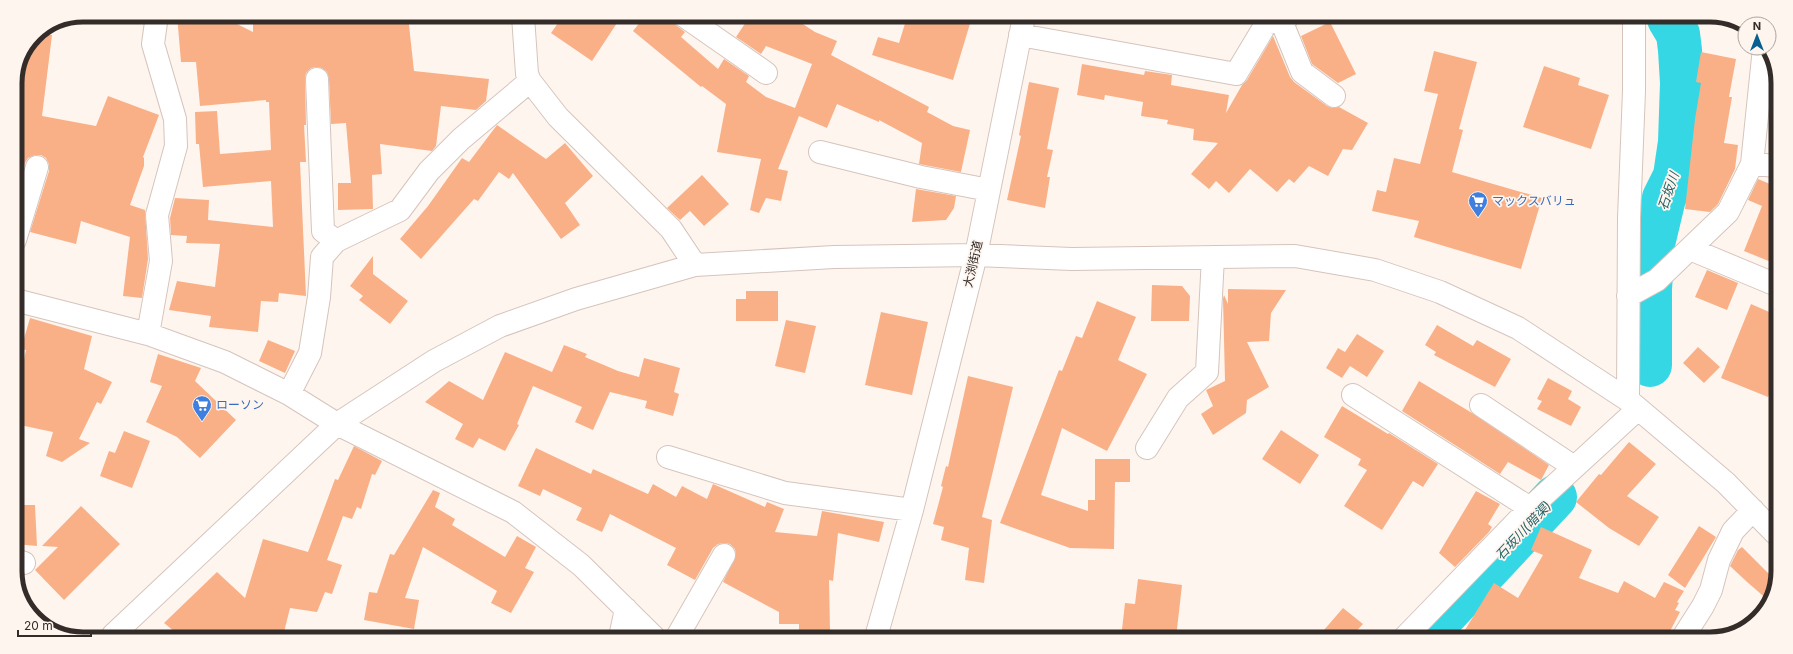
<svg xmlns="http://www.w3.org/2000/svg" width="1793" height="654" font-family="Inter,'Noto Sans JP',sans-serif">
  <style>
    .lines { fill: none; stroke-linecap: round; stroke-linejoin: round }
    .river { stroke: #36d7e4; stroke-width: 44 }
    .building { fill: #f9b087 }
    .minor-casing { stroke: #d5c4bc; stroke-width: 24 }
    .minor { stroke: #fff; stroke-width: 22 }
    .labels { text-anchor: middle; stroke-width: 3.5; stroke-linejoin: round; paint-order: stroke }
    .shop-label { font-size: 12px; fill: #366cbe; stroke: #fff5ef; text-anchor: start }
    .street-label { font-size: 12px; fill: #332c29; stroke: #fff5ef }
    .water-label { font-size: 13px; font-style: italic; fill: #246267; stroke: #fff5ef }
    .rim { fill: none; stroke: #332c29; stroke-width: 5 }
  </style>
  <rect width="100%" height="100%" fill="#fff5ef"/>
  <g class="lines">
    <path class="river" d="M 1650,365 L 1650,289 L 1653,244 L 1664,198 L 1675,176 L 1680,142 L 1682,83 L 1680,50 L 1678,34 L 1669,19
      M 1423,638 L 1555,497"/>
  </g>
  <path class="building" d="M 177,15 L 219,15 L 253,32 L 253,15 L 408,16 L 414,71 L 489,79 L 486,101 L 476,110 L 441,106 L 436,146 L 432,151 L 380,144 L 382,174 L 372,175 L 373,209 L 338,210 L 338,183 L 351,183 L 346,123 L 331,124 L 329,79 L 327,72 L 322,68 L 316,67 L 311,68 L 306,73 L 305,79 L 306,125 L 304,125 L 306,162 L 300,162 L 306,296 L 279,293 L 278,302 L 261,301 L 258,332 L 209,327 L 211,316 L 169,310 L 177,281 L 215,287 L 220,244 L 186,243 L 187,236 L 171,235 L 170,218 L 175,198 L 209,200 L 208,220 L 273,227 L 271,181 L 203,187 L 199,144 L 196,144 L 195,112 L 217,111 L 220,154 L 271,150 L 269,102 L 266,102 L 266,100 L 200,106 L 196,62 L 181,62 Z
    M 563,16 L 606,16 L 617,23 L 592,61 L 551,33 Z
    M 645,16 L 672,16 L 673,22 L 677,26 L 685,32 L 681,37 L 718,69 L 724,59 L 749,76 L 746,82 L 766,97 L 795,108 L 812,64 L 766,46 L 761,54 L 736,37 L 750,16 L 792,17 L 815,32 L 837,41 L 831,55 L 929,107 L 927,112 L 953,126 L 970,130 L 961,172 L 919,164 L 922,143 L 879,120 L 879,122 L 837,104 L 827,128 L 799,116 L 778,169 L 788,171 L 781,201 L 766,198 L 759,213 L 750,210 L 761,159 L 717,152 L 726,104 L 702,86 L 701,87 L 633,31 Z
    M 907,17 L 972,17 L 953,80 L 872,55 L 878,37 L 899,43 Z
    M 1330,22 L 1356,74 L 1338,83 L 1312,64 L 1301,36 Z
    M 37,33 L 52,35 L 42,116 L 96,126 L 108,96 L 159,115 L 143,157 L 144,158 L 144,166 L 130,205 L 145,210 L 148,259 L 142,298 L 123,296 L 130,237 L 81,221 L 76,244 L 30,232 L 49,171 L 49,164 L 46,158 L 41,155 L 35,155 L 28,158 L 25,163 L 15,196 L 15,79 Z
    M 1273,36 L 1290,77 L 1294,82 L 1327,106 L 1333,108 L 1339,107 L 1368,123 L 1352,150 L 1343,149 L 1328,176 L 1309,166 L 1294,183 L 1289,179 L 1277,192 L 1250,169 L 1229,193 L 1216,181 L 1209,189 L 1191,174 L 1218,143 L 1193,140 L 1194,129 L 1167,124 L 1168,120 L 1141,116 L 1143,102 L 1105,95 L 1104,100 L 1077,95 L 1082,64 L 1144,75 L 1145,71 L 1172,75 L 1171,85 L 1229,95 L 1226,113 L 1242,85 L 1247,80 Z
    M 1434,51 L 1477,62 L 1459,129 L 1463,130 L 1452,172 L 1542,198 L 1521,269 L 1414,237 L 1419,221 L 1372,211 L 1377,190 L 1386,192 L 1394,158 L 1420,164 L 1438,94 L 1424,91 Z
    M 1701,52 L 1736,59 L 1729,97 L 1732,97 L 1724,143 L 1738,145 L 1735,169 L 1718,204 L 1710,212 L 1685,209 L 1695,119 L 1701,83 L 1696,82 Z
    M 1544,66 L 1580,78 L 1578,85 L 1609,95 L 1591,149 L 1523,127 Z
    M 1029,82 L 1059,88 L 1047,149 L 1053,150 L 1047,177 L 1050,177 L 1045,208 L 1007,200 L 1021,136 L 1019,135 Z
    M 497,125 L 546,159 L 565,143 L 593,176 L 565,203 L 580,225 L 561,239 L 513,173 L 509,179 L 499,172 L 478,201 L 474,199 L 421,259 L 400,239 L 428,206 L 462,158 L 469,162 Z
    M 702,175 L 729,204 L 704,226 L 690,211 L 680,220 L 667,208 Z
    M 1773,178 L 1777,178 L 1777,248 L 1771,262 L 1744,251 L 1762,206 L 1748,200 L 1758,179 L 1770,184 Z
    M 916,189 L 956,196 L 954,208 L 946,220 L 912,222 Z
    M 373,256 L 373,274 L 408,301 L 390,324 L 359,300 L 363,296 L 350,286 Z
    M 1707,270 L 1738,283 L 1727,310 L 1695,297 Z
    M 1152,285 L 1182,286 L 1190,296 L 1189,321 L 1151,321 Z
    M 1228,289 L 1286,290 L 1271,313 L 1269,341 L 1247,342 L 1269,387 L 1247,400 L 1246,413 L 1213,435 L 1201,414 L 1213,406 L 1206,390 L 1225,381 L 1223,299 L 1224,295 L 1228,304 Z
    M 746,291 L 778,291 L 778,321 L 736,321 L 736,299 L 746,299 Z
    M 1097,301 L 1136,317 L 1118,360 L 1147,374 L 1107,451 L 1062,428 L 1041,495 L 1088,511 L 1088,500 L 1095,500 L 1095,459 L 1130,459 L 1130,482 L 1115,482 L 1114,549 L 1070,548 L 1000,523 L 1059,370 L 1062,371 L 1076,336 L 1082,338 Z
    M 1751,304 L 1776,315 L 1776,378 L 1768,397 L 1721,378 Z
    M 881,312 L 928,322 L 912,395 L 865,385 Z
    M 30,318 L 92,336 L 84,369 L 112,382 L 101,404 L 97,402 L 79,439 L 90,443 L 62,462 L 46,456 L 53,432 L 15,424 L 15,404 L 26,350 L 21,349 Z
    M 786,320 L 816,326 L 805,373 L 775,366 Z
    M 1437,325 L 1473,346 L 1477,340 L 1511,359 L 1495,387 L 1434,355 L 1436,352 L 1425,345 Z
    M 1357,334 L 1384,351 L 1367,377 L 1350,366 L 1342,378 L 1326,368 L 1338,348 L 1345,352 Z
    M 268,340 L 295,351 L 285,373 L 259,361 Z
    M 564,345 L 587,354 L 585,357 L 618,371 L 639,377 L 644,358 L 680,368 L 674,392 L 679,394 L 673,416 L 645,408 L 647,401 L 610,392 L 593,430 L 575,422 L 582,407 L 533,386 L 517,424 L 519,425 L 505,451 L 479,438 L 473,448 L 455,439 L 463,424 L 425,402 L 449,381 L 483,400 L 505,352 L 552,372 Z
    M 1698,347 L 1720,367 L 1704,383 L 1683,363 Z
    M 158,354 L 201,368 L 195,381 L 236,420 L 200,458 L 177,437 L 146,422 L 162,386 L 150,382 Z
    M 968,376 L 1013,387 L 982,517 L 992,520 L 984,583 L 965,580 L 969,548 L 941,540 L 944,527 L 933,524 L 943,487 L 941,486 L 946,466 L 948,467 Z
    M 1548,378 L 1572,391 L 1568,399 L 1581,407 L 1571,426 L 1537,409 L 1542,401 L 1537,399 Z
    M 1419,381 L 1472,413 L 1549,465 L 1541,480 L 1508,462 L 1500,474 L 1402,411 Z
    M 1342,406 L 1388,434 L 1389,433 L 1438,464 L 1423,487 L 1413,481 L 1382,530 L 1344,506 L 1367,470 L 1358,465 L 1361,459 L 1324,437 Z
    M 1281,430 L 1319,455 L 1300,484 L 1262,459 Z
    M 124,431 L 150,441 L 132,488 L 100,476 L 109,451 L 115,453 Z
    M 1629,442 L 1656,464 L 1627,496 L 1659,517 L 1639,546 L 1609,528 L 1576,502 L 1599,474 L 1601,475 Z
    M 354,446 L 382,461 L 375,475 L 372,474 L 361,509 L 357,507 L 352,519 L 343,516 L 327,560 L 342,565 L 332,594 L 325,592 L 317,612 L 290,608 L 283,636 L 180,636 L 164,623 L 217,572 L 245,598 L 263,539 L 308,552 L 335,479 L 338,480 Z
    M 536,448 L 591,474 L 593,469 L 648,494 L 653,484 L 676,497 L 682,486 L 707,499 L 713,484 L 765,507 L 767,502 L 784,509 L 775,532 L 817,536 L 822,511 L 884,522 L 879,542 L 838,533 L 833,581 L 829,580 L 830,630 L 799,631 L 799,624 L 779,624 L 779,612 L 723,582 L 736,555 L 735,549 L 730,544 L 724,543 L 718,544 L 713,548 L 695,580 L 667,565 L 676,548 L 610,514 L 602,532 L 576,520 L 582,508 L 543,489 L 540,496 L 518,486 Z
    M 433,490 L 440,493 L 435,507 L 455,519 L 452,525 L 505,557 L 517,536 L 536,547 L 525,568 L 534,572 L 511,613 L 491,603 L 497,591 L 423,547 L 405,598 L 419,600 L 414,629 L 364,620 L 369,592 L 377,593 L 390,554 L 394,555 Z
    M 1476,491 L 1500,504 L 1488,524 L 1492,527 L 1489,532 L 1455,567 L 1439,553 Z
    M 15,505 L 35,505 L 37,546 L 16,544 Z
    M 81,506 L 120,544 L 64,600 L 35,570 L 58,547 L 42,546 Z
    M 1699,526 L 1716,537 L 1685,588 L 1668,575 Z
    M 1541,527 L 1592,550 L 1579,578 L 1618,593 L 1624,581 L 1655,598 L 1664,582 L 1684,591 L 1677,602 L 1679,603 L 1675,610 L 1680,612 L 1666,639 L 1460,638 L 1494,583 L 1518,598 L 1543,555 L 1531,550 Z
    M 1742,547 L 1774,579 L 1774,593 L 1769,601 L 1746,581 L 1730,566 L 1738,550 Z
    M 1138,579 L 1182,585 L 1176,638 L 1121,638 L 1125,603 L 1135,604 Z
    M 1343,608 L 1363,624 L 1350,638 L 1317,638 Z"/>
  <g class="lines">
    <defs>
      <path id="minor" d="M 523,16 L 527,74 L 530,81 L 558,117 L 671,229 L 695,265
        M 684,16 L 766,73
        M 1281,20 L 1302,72 L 1334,96
        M 1020,35 L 1236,74 L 1266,24 L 1287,18
        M 317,79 L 323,231 L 336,241
        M 820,152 L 921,177 L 989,190
        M 1752,164 L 1777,166
        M 15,240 L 37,167
        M 1690,249 L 1774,284
        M 1628,296 L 1657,280 L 1728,212 L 1752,164 L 1764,48
        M 15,300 L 148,334 L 225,362 L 289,394 L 337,424 L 513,512 L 581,565 L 654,637
        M 148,334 L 161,261 L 157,215 L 176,146 L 175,119 L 153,44 L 157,15
        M 289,394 L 310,353 L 319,297 L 322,257 L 336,241 L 400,210 L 429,171 L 461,139 L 530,81
        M 1353,395 L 1530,508
        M 1628,400 L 1629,218 L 1634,91 L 1634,18
        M 1481,405 L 1574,467
        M 1147,448 L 1178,398 L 1207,372 L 1213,257
        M 668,457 L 785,493 L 912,510
        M 15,560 L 24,563
        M 113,635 L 337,424 L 434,361 L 500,326 L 576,299 L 695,265 L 834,257 L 976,255 L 1072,259 L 1295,256 L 1375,270 L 1440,292 L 1518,328 L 1628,400 L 1726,483 L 1775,533
        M 620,637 L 626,609
        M 677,637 L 724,555
        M 876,637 L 912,510 L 976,255 L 1024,17
        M 1404,638 L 1530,508 L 1638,409
        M 1682,639 L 1703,606 L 1711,590 L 1719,560 L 1733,531 L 1753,510"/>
    </defs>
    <use href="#minor" class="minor-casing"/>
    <use href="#minor" class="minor"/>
  </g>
  <defs>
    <symbol id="supermarket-pin" viewBox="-11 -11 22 30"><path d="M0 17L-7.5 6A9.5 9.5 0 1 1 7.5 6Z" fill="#3f7fe0" stroke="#fff5ef"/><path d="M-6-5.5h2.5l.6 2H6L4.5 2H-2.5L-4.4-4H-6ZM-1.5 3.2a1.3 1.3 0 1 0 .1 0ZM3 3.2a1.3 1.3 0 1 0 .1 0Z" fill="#fff"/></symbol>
  </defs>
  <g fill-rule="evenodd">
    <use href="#supermarket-pin" x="1467" y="190" width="22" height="30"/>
    <use href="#supermarket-pin" x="191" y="394" width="22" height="30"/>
  </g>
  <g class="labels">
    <g class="shop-label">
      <text x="1492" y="205">マックスバリュ</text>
      <text x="216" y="409">ローソン</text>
    </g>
    <g class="street-label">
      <text transform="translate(973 264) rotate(-77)" y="4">大渕街道</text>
    </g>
    <g class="water-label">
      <text transform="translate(1668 191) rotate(-71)" y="5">石坂川</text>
      <text transform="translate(1523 530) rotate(-47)" y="5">石坂川(暗渠)</text>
    </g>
  </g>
  <path d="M0 0H1793V654H0ZM83 22H1710A61 61 0 0 1 1771 83V571A61 61 0 0 1 1710 632H83A61 61 0 0 1 22 571V83A61 61 0 0 1 83 22Z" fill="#fff5ef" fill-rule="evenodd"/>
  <path class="rim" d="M83 22H1710A61 61 0 0 1 1771 83V571A61 61 0 0 1 1710 632H83A61 61 0 0 1 22 571V83A61 61 0 0 1 83 22Z"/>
  <g transform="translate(1757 36)"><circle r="19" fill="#fff5ef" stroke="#ada5a0"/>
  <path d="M0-3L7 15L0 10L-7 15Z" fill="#076091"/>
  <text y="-6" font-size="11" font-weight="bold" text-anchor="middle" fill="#332c29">N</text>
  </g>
  <path d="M18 630v6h73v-6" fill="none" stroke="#332c29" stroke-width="2"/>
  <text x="24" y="630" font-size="12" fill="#332c29" stroke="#fff5ef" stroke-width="3" paint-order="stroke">20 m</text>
</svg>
